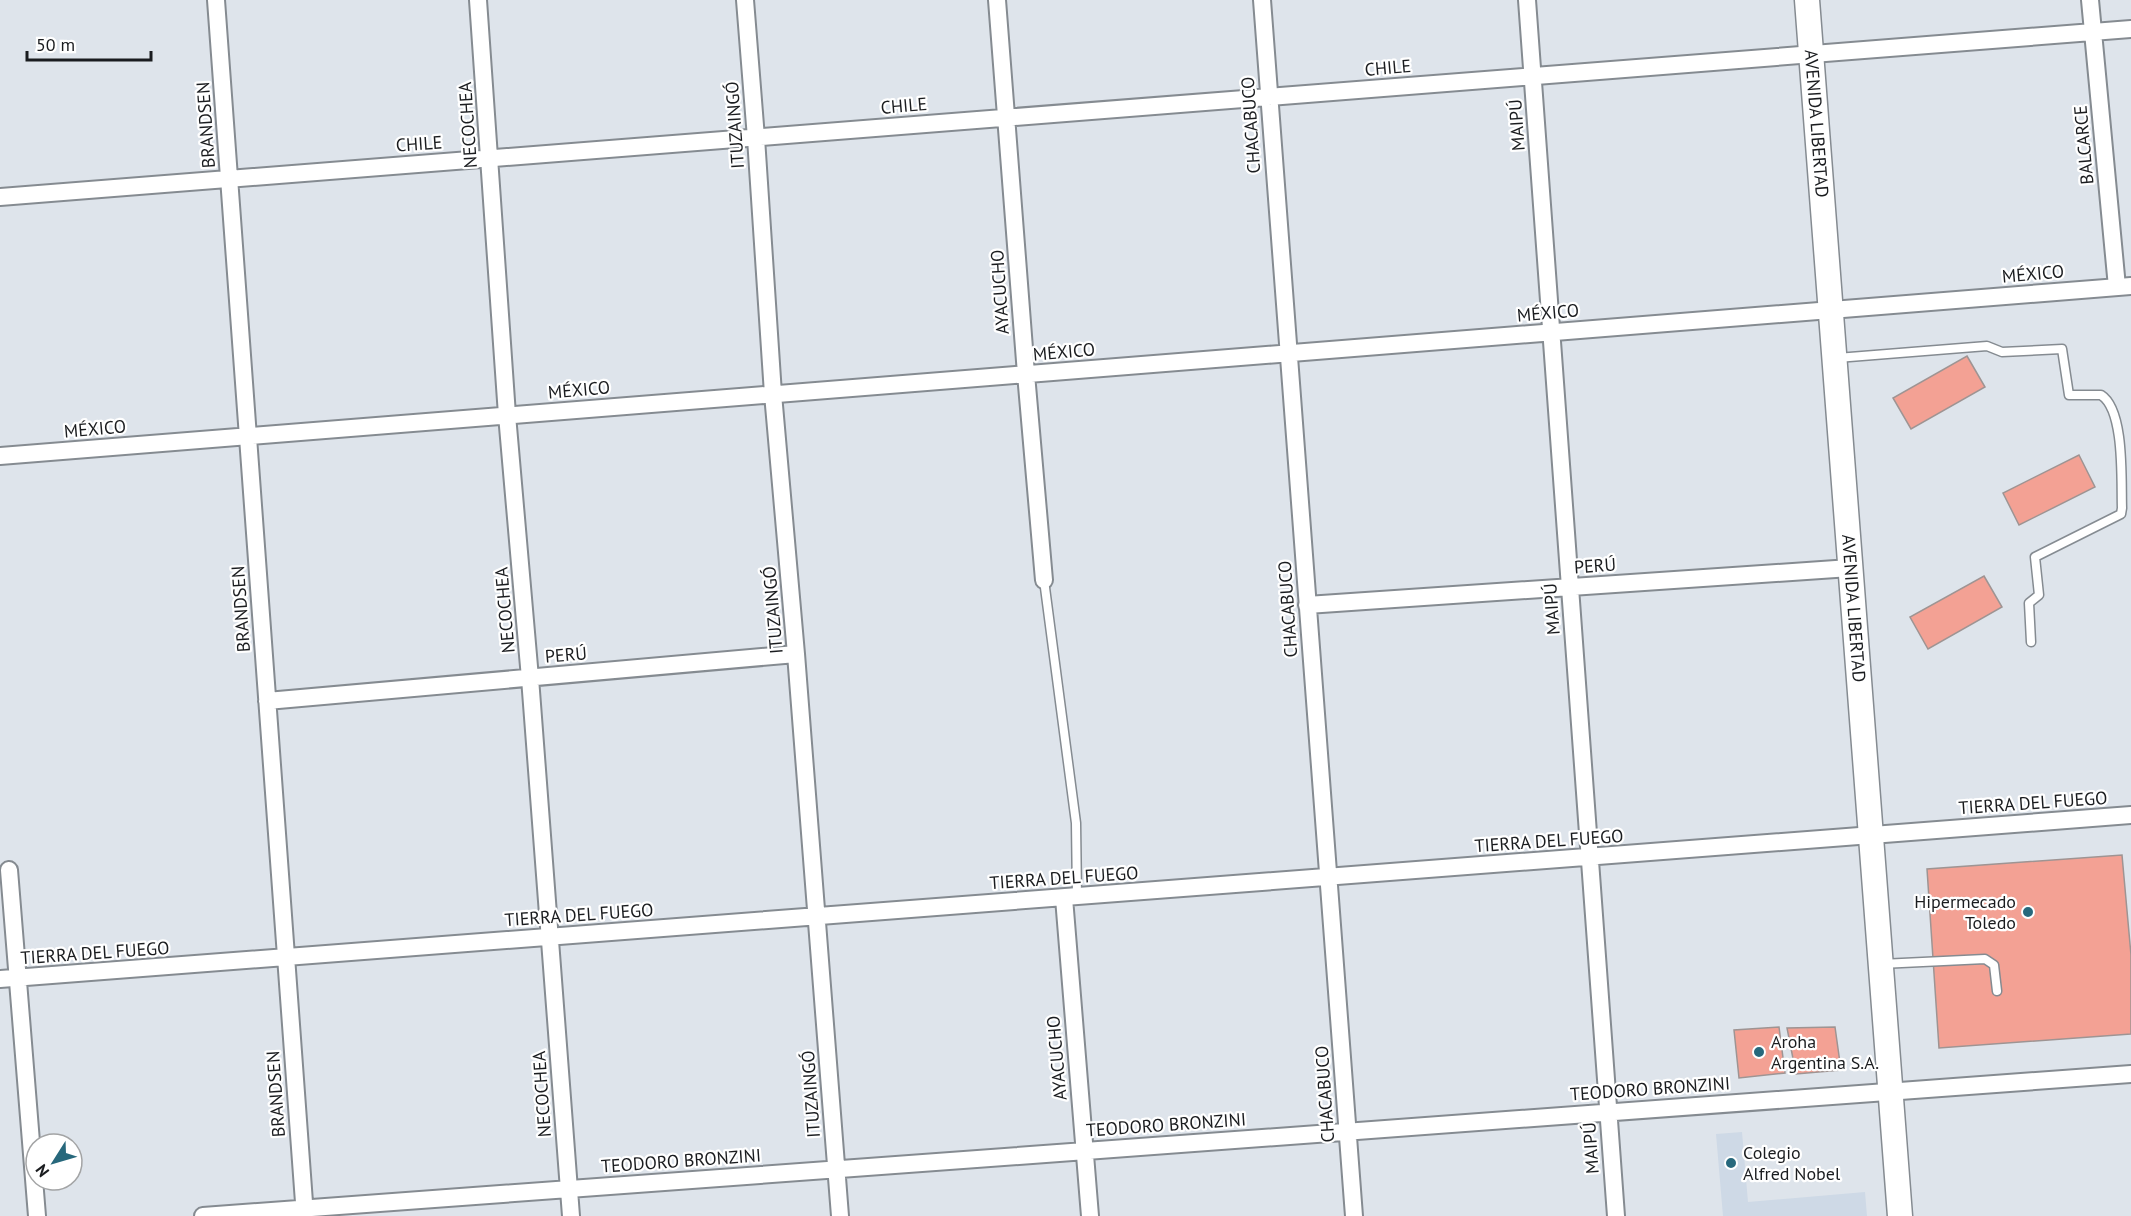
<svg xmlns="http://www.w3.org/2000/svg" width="2131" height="1216" font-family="'PT Sans',sans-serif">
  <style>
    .built { fill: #ced9e6 }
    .building { fill: #f3a194; stroke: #9e9493; stroke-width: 1.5 }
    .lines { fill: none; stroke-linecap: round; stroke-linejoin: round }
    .lane-casing { stroke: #858b91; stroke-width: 11 }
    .street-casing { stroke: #858b91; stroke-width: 20 }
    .secondary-casing { stroke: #858b91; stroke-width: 27 }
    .lane { stroke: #fff; stroke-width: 8 }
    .street { stroke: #fff; stroke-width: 16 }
    .secondary { stroke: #fff; stroke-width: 24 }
    .poi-dot { fill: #27687c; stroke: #fff; stroke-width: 2 }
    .labels { text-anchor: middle; stroke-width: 4.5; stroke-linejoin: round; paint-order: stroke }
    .street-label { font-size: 18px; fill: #1a1c1f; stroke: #fff }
    .poi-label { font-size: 18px; fill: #1a1c1f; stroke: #fff; text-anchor: start }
  </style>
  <rect width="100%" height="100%" fill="#dee4eb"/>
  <path class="built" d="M 1742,1132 L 1748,1202 L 1865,1192 L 1867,1216 L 1723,1216 L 1716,1134 Z"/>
  <path class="building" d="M 1967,356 L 1985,387 L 1911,429 L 1893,398 Z
    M 2079,455 L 2095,487 L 2019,525 L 2003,493 Z
    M 1984,576 L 2002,607 L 1928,649 L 1910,617 Z
    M 2122,855 L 2131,955 L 2131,1034 L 1939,1048 L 1927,869 Z
    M 1779,1027 L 1785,1073 L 1739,1078 L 1734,1030 Z
    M 1835,1027 L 1841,1070 L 1796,1074 L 1787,1028 Z"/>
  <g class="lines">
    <defs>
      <path id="lane" d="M 1837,358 L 1987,346 L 2002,352 L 2062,349 L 2069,395 L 2101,395 C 2125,410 2121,481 2122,508 L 2121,514 L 2035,557 L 2039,595 L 2029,603 L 2031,642
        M 1044,580 L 1076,823 L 1077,896
        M 1881,964 L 1985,959 L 1994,965 L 1997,991"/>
      <path id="street" d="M 216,0 L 305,1216
        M 478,0 L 507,415 L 530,678 L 571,1216
        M 745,0 L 756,138 L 773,394 L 796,654 L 840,1216
        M 997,0 L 1026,374 L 1044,580
        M 1262,0 L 1354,1216
        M 1527,0 L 1616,1216
        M 2090,0 L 2117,287
        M 0,197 L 2131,29
        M 0,456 L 2131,286
        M 1307,605 L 1850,568
        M 267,701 L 796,654
        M 9,870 L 37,1216
        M 1064,898 L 1090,1216
        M 0,979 L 2131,815
        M 203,1216 L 2131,1074"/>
      <g id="secondary">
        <path id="s1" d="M 1807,0 L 1900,1216"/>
      </g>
    </defs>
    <use href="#lane" class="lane-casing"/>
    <use href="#street" class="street-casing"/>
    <use href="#secondary" class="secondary-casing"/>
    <use href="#lane" class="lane"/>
    <use href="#street" class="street"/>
    <use href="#secondary" class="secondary"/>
  </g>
  <g class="poi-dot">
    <circle cx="2028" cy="912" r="6"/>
    <circle cx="1759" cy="1052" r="6"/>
    <circle cx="1731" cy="1163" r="6"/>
  </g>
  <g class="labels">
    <g class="street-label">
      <text transform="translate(1388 68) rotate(-5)" y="6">CHILE</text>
      <text transform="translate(904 106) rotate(-5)" y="6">CHILE</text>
      <text dy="6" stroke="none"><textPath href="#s1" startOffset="124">AVENIDA LIBERTAD</textPath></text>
      <text transform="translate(206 125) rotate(-94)" y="6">BRANDSEN</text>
      <text transform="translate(468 125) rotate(-94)" y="6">NECOCHEA</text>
      <text transform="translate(735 125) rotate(-94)" y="6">ITUZAINGÓ</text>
      <text transform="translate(1251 125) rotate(-94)" y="6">CHACABUCO</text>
      <text transform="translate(1517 125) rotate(-94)" y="6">MAIPÚ</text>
      <text transform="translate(419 144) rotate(-4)" y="6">CHILE</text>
      <text transform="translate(2084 145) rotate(-95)" y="6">BALCARCE</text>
      <text transform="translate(2033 274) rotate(-5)" y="6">MÉXICO</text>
      <text transform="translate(1000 292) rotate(-94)" y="6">AYACUCHO</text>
      <text transform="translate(1548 313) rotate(-5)" y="6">MÉXICO</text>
      <text transform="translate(1064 352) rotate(-5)" y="6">MÉXICO</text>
      <text transform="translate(579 390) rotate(-5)" y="6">MÉXICO</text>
      <text transform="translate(95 429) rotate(-5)" y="6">MÉXICO</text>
      <text transform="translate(1595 566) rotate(-4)" y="6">PERÚ</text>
      <text dy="6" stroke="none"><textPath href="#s1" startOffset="610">AVENIDA LIBERTAD</textPath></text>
      <text transform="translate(241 609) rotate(-94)" y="6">BRANDSEN</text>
      <text transform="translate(1288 609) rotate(-94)" y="6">CHACABUCO</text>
      <text transform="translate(1552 609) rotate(-94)" y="6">MAIPÚ</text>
      <text transform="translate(505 610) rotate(-95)" y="6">NECOCHEA</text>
      <text transform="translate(773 610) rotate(-95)" y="6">ITUZAINGÓ</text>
      <text transform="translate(566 655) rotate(-5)" y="6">PERÚ</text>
      <text transform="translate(2033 803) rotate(-4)" y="6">TIERRA DEL FUEGO</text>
      <text transform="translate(1549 841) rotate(-4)" y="6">TIERRA DEL FUEGO</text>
      <text transform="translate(1064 878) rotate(-4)" y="6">TIERRA DEL FUEGO</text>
      <text transform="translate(579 915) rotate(-4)" y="6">TIERRA DEL FUEGO</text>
      <text transform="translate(95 953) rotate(-4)" y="6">TIERRA DEL FUEGO</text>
      <text transform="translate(1057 1058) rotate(-95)" y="6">AYACUCHO</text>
      <text transform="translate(1650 1089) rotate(-4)" y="6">TEODORO BRONZINI</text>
      <text transform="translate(276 1094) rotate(-94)" y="6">BRANDSEN</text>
      <text transform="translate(542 1094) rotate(-94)" y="6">NECOCHEA</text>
      <text transform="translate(811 1094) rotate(-94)" y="6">ITUZAINGÓ</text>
      <text transform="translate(1325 1094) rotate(-94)" y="6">CHACABUCO</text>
      <text transform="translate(1166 1125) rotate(-4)" y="6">TEODORO BRONZINI</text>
      <text transform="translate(1591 1148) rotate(-94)" y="6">MAIPÚ</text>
      <text transform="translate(681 1161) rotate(-4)" y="6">TEODORO BRONZINI</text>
    </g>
    <g class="poi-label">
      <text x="2016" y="908" text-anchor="end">Hipermecado<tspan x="2016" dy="21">Toledo</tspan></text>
      <text x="1771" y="1048">Aroha<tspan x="1771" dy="21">Argentina S.A.</tspan></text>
      <text x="1743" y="1159">Colegio<tspan x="1743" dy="21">Alfred Nobel</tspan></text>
    </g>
  </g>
  <g transform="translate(54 1162) rotate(233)"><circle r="28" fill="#ffffff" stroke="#a3a4a5" stroke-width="1.5"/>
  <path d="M0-4.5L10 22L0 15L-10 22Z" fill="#27687c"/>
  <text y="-9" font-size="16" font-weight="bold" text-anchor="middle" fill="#1a1c1f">N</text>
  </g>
  <path d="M27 51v9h124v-9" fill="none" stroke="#1a1c1f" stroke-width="3"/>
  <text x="36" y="51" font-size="18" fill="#1a1c1f" stroke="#ffffff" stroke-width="4.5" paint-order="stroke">50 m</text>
</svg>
